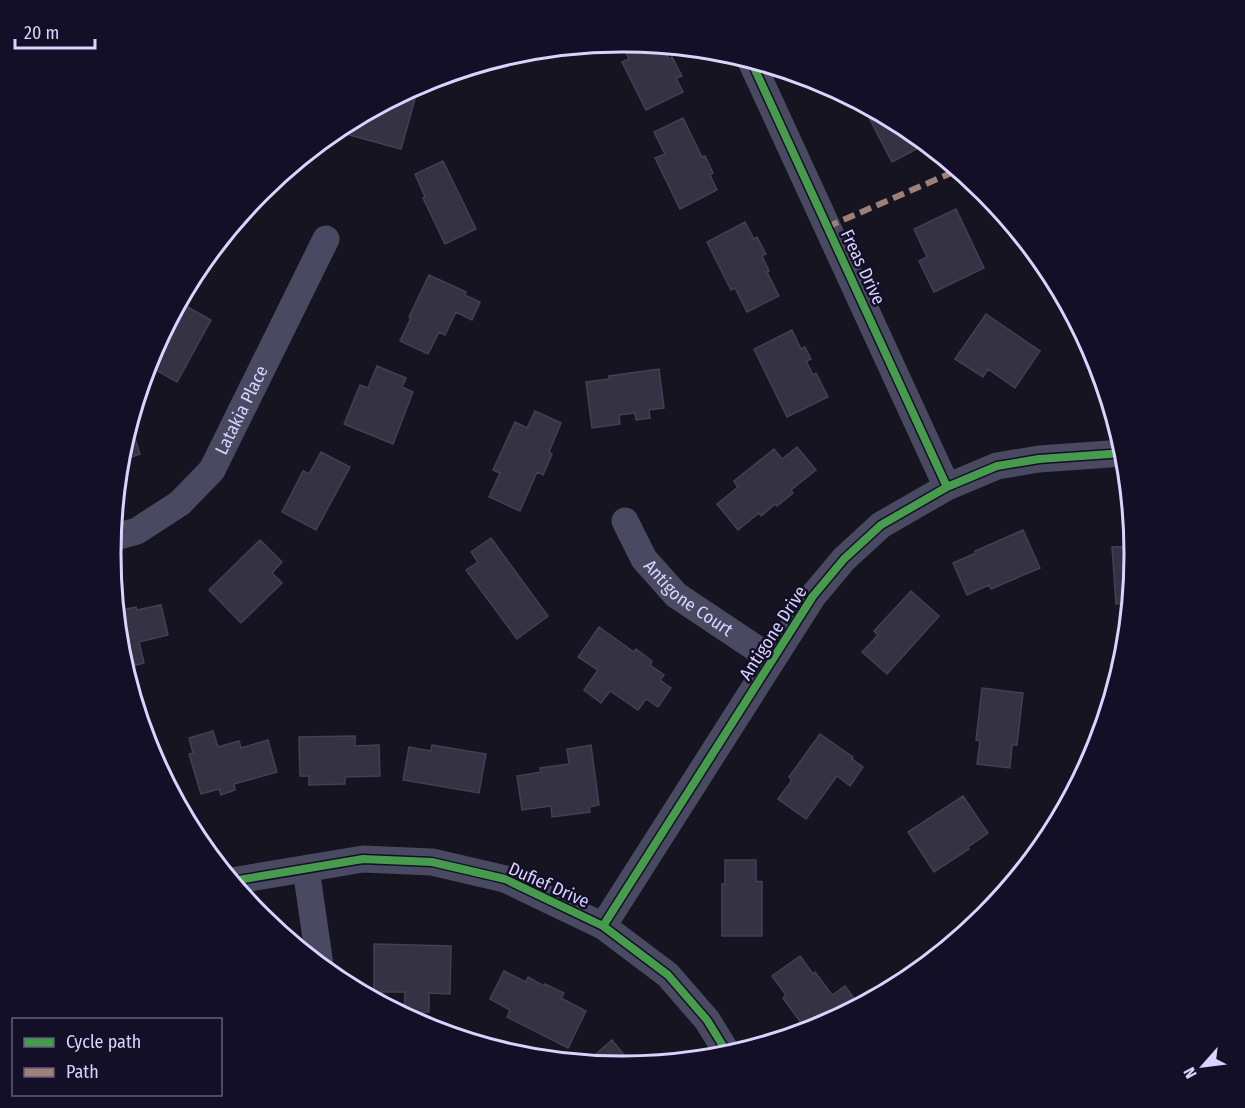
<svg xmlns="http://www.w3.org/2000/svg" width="1245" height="1108" font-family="'Fira Sans Condensed',sans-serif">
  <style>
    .building { fill: #343243; stroke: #433f54; stroke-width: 1.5 }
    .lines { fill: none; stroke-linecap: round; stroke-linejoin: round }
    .street { stroke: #4a4962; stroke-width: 27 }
    .quiet { stroke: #9e8076; stroke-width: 6; stroke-dasharray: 12 6; stroke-linecap: butt }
    .cycleway-casing { stroke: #130f26; stroke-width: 11 }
    .cycleway { stroke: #469c4c; stroke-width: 8 }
    .labels { text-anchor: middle; stroke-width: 5; stroke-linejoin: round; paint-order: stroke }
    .street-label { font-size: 18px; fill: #d9d4ff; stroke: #130f26 }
    .rim { fill: none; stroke: #d9d4ff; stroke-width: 3 }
  </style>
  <rect width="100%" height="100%" fill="#161421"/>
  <path class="building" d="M 621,42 L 662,46 L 669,59 L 672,57 L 682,76 L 676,78 L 683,92 L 646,110 L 622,62 L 629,59 Z
    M 415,87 L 418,88 L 401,149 L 335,131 Z
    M 862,104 L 907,128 L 926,144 L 892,162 Z
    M 683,118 L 702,157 L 705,156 L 713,173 L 710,175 L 717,190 L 680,209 L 655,158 L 665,154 L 654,132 Z
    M 443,161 L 476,229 L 445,244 L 423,198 L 425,197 L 415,174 Z
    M 956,209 L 984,268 L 934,292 L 919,261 L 927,257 L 914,229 Z
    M 745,222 L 754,239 L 757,237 L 766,254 L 762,256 L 769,271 L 767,272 L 779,296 L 747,312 L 735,288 L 731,290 L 707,242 Z
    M 429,275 L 466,292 L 465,295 L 480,302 L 472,320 L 456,312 L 445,335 L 439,332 L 428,354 L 400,341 L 411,318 L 409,317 Z
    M 184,305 L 211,320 L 177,382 L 147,365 L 168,324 L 172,326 Z
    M 986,314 L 1040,351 L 1015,388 L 988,369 L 983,377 L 955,359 Z
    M 792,330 L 801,349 L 805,347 L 811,359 L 806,361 L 813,375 L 816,373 L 828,397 L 787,417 L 754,349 Z
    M 377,366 L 406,378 L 402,387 L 413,392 L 393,444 L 344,424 L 360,385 L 368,388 Z
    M 659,369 L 664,408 L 649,410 L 650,418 L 636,420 L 635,413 L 619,415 L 620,424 L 592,428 L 586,382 L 609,379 L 609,376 Z
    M 535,411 L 561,423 L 549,452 L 552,454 L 543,475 L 537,472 L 520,511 L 489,497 L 500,473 L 493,470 L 515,422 L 527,428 Z
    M 130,423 L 140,454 L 120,461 L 120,454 Z
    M 797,447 L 816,470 L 791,490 L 793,493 L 777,506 L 775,504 L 761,516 L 759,513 L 738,530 L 717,504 L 738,487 L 734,481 L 774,449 L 782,459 Z
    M 321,452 L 350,467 L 316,530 L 282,512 L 303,471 L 309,474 Z
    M 1023,530 L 1040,568 L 991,589 L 989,585 L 967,595 L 953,563 L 976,553 L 975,551 Z
    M 491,538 L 548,616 L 517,639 L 466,570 L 478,562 L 471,552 Z
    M 260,540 L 282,562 L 272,573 L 282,583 L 241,623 L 209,590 Z
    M 1134,546 L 1130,603 L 1116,604 L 1112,547 Z
    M 911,591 L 939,616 L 887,674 L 862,652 L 878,635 L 874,631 Z
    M 161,605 L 168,635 L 139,642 L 144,663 L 125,668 L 120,654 L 116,611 L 136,607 L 137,610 Z
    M 599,627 L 634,652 L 636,649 L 652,661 L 650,665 L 664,675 L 660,680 L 671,688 L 658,707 L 646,699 L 638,710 L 610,691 L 601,703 L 584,690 L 598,670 L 578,657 Z
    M 982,688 L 1023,693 L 1017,745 L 1012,745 L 1010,768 L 977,764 L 980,741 L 976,740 Z
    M 213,731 L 218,747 L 239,741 L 241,748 L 268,740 L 277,772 L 234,784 L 235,790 L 221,795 L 219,789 L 201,794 L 189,754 L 193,753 L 189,738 Z
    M 820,734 L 853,757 L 852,759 L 863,767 L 850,786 L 837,776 L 806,819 L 778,799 L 792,780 L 789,777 Z
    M 355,736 L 355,746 L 379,745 L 380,776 L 345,777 L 345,784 L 309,785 L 309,776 L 300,776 L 299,737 Z
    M 432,745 L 486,754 L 479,793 L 403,780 L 409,747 L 431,751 Z
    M 591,745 L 599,805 L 589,807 L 590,812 L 552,817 L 551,806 L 522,810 L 517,776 L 541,772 L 540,768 L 569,764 L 567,749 Z
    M 963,796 L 988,833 L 968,847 L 969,849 L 934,872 L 908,832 Z
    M 725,860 L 756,860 L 756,881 L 762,882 L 762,936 L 722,936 L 722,884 L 725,884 Z
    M 374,944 L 451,946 L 450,994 L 429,993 L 429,1012 L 404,1012 L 405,992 L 374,992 Z
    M 800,956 L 813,974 L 815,972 L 832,995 L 845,986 L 859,1005 L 818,1027 L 807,1031 L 783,998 L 786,995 L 772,976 Z
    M 504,971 L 526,982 L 528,977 L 544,986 L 545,984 L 564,993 L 561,998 L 586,1011 L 568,1048 L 507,1017 L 510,1010 L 490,999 Z
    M 612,1040 L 632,1065 L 622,1066 L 587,1062 Z"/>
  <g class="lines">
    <g class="street">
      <path d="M 751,61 L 947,487"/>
      <path id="s1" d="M 625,521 L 644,559 L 676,595 L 772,659"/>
      <path id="s2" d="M 112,538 L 137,531 L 180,503 L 212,470 L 326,239"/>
      <path d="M 306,869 L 320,965"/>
      <path d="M 232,881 L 363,859 L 432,862 L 505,879 L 603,926 L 668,975 L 707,1020 L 728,1054"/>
      <path d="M 603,926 L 813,596 L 844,559 L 881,525 L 947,487 L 997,466 L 1039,459 L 1124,453"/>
    </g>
    <path class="quiet" d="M 827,227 L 958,170"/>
    <defs>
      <path id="cycleway" d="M 751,61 L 947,487
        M 232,881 L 363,859 L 432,862 L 505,879 L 603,926 L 668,975 L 707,1020 L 728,1054
        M 603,926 L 813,596 L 844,559 L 881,525 L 947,487 L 997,466 L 1039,459 L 1124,453"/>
    </defs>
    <use href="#cycleway" class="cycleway-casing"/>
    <use href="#cycleway" class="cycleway"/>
  </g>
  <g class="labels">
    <g class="street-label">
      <text transform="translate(863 267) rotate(65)" y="6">Freas Drive</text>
      <text dy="6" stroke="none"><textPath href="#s2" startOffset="190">Latakia Place</textPath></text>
      <text dy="6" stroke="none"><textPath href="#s1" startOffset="102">Antigone Court</textPath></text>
      <text transform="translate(773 633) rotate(-57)" y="6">Antigone Drive</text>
      <text transform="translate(549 885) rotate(24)" y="6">Dufief Drive</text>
    </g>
  </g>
  <path d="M0 0H1245V1108H0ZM622 52H623A501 501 0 0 1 1124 553V555A501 501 0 0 1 623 1056H622A501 501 0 0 1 121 555V553A501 501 0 0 1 622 52Z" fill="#130f26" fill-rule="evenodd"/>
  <path class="rim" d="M622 52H623A501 501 0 0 1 1124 553V555A501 501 0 0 1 623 1056H622A501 501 0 0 1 121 555V553A501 501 0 0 1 622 52Z"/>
  <rect x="12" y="1018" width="210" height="78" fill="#130f26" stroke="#625e7d" stroke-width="1.5"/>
  <rect x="24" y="1038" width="30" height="9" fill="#469c4c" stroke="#625e7d" stroke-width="1.5"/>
  <text x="66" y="1048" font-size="18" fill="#d9d4ff">Cycle path</text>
  <rect x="24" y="1068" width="30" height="9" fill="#9e8076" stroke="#625e7d" stroke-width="1.5"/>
  <text x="66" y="1078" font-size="18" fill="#d9d4ff">Path</text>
  <g transform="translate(1203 1066) rotate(242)" stroke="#130f26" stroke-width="4.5" paint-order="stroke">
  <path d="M0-4.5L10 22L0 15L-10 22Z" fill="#d9d4ff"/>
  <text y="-9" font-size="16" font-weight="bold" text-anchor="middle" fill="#d9d4ff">N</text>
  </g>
  <path d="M15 39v9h80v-9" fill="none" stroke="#d9d4ff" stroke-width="3"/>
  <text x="24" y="39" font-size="18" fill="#d9d4ff" stroke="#130f26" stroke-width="4.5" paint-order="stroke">20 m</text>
</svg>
